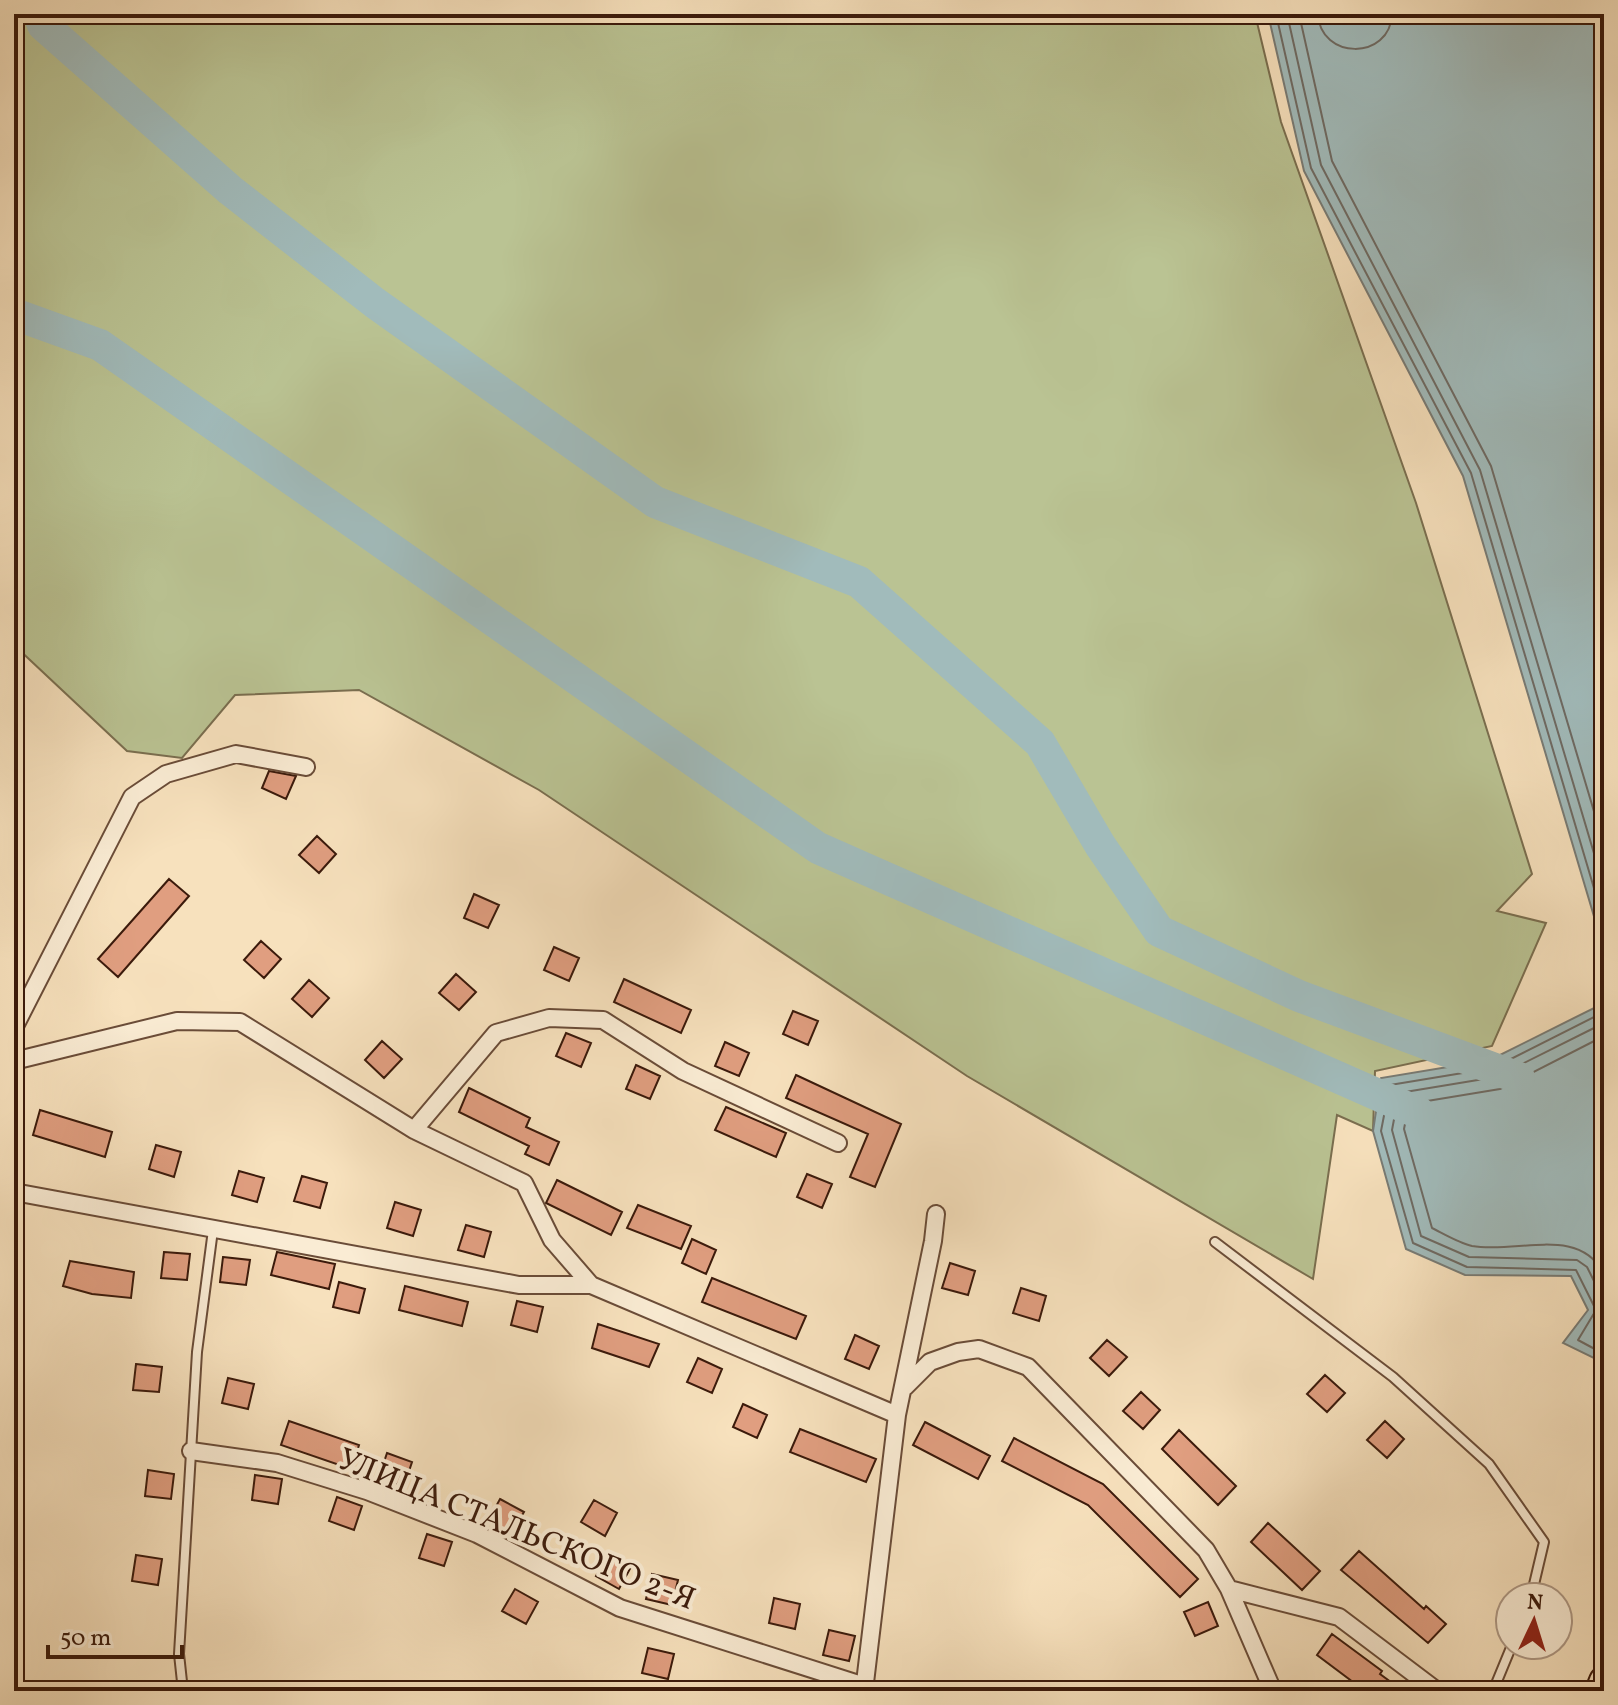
<svg xmlns="http://www.w3.org/2000/svg" width="1618" height="1705" font-family="Vollkorn,serif">
  <style>
    .green { fill: #bac393; stroke: #7a6e4f; stroke-width: 2 }
    .water { fill: #a1bbbb; stroke: #787b75; stroke-width: 2 }
    .lines { fill: none; stroke-linecap: round; stroke-linejoin: round }
    .shore { stroke: #6e6a63; stroke-width: 2 }
    .river { stroke: #a1bbbb; stroke-width: 32 }
    .building { fill: #e09e80; stroke: #3b1a0b; stroke-width: 2 }
    .lane-casing { stroke: #6a4c38; stroke-width: 12 }
    .street-casing { stroke: #6a4c38; stroke-width: 20 }
    .highway-casing { stroke: #3b1a0b; stroke-width: 32 }
    .lane { stroke: #faecd4; stroke-width: 8 }
    .street { stroke: #faecd4; stroke-width: 16 }
    .highway { stroke: #f7e1bd; stroke-width: 28 }
    .labels { text-anchor: middle; stroke-width: 8; stroke-linejoin: round; paint-order: stroke }
    .street-label { font-size: 32px; fill: #3b1a0b; stroke: #faecd4 }
  </style>
  <rect width="100%" height="100%" fill="#f7e1bd"/>
  <filter id="stains"><feTurbulence type="fractalNoise" baseFrequency=".0025" numOctaves="4"/><feColorMatrix values="0 0 0 0 .2 0 0 0 0 .09 0 0 0 0 .02 0 0 0 .5 -.17"/></filter>
  <radialGradient id="worn" r=".72"><stop offset=".6" stop-color="#630" stop-opacity="0"/><stop offset="1" stop-color="#630" stop-opacity=".3"/></radialGradient>
  <path class="green" d="M 14,14 L 1255,14 L 1281,122 L 1416,503 L 1532,874 L 1497,911 L 1546,923 L 1492,1046 L 1375,1071 L 1373,1131 L 1337,1115 L 1313,1279 L 967,1076 L 539,790 L 359,690 L 235,695 L 182,758 L 127,751 L 14,645 Z"/>
  <path class="water" d="M 1268,14 L 1339,14 L 1360,20 L 1364,14 L 1604,14 L 1604,950 L 1463,476 L 1304,171 Z
    M 1604,1003 L 1604,1363 L 1563,1343 L 1588,1310 L 1571,1276 L 1465,1275 L 1406,1249 L 1373,1131 L 1381,1078 L 1490,1060 Z"/>
  <g class="lines">
    <path class="shore" d="M 1276,14 L 1311,168 L 1471,473 L 1604,922
      M 1287,14 L 1321,165 L 1480,470 L 1604,887
      M 1299,14 L 1332,161 L 1491,466 L 1604,845
      M 1318,14 C 1320,60 1390,61 1392,14
      M 1604,1012 L 1493,1068 L 1390,1085 L 1381,1131 L 1413,1243 L 1467,1267 L 1576,1270 L 1596,1310 L 1578,1340 L 1604,1354
      M 1604,1023 L 1496,1077 L 1399,1093 L 1392,1130 L 1421,1236 L 1469,1257 L 1577,1260 L 1587,1267 L 1604,1301
      M 1604,1036 L 1500,1089 L 1409,1104 L 1404,1129 L 1432,1228 C 1444,1234 1459,1243 1472,1246 C 1517,1254 1579,1225 1604,1274"/>
    <path class="river" d="M 39,14 L 43,25 L 230,190 L 375,303 L 655,502 L 859,582 L 1040,743 L 1100,845 L 1159,931 L 1299,996 L 1519,1078
      M 14,314 L 100,345 L 818,848 L 1419,1113"/>
  </g>
  <path class="building" d="M 269,771 L 296,776 L 286,799 L 262,788 Z
    M 317,836 L 336,854 L 319,873 L 299,855 Z
    M 169,879 L 189,896 L 118,977 L 98,959 Z
    M 474,894 L 499,905 L 488,928 L 464,918 Z
    M 261,941 L 281,959 L 264,978 L 244,960 Z
    M 554,947 L 579,958 L 569,981 L 544,970 Z
    M 456,974 L 476,992 L 459,1010 L 439,993 Z
    M 624,979 L 691,1010 L 681,1033 L 614,1002 Z
    M 309,980 L 329,998 L 312,1017 L 292,999 Z
    M 793,1011 L 818,1021 L 808,1045 L 783,1034 Z
    M 566,1033 L 591,1043 L 581,1067 L 556,1056 Z
    M 382,1041 L 402,1059 L 384,1078 L 365,1060 Z
    M 725,1042 L 749,1053 L 739,1076 L 715,1066 Z
    M 636,1065 L 660,1076 L 650,1099 L 626,1089 Z
    M 796,1075 L 901,1124 L 875,1187 L 850,1177 L 868,1134 L 786,1098 Z
    M 469,1088 L 530,1118 L 526,1127 L 559,1142 L 549,1165 L 525,1154 L 529,1146 L 459,1112 Z
    M 726,1107 L 786,1133 L 776,1157 L 715,1130 Z
    M 40,1110 L 112,1132 L 105,1157 L 33,1135 Z
    M 156,1145 L 181,1152 L 174,1177 L 149,1169 Z
    M 239,1171 L 264,1178 L 257,1202 L 232,1195 Z
    M 807,1174 L 832,1184 L 822,1208 L 797,1197 Z
    M 302,1176 L 327,1183 L 320,1208 L 294,1201 Z
    M 557,1180 L 622,1212 L 611,1235 L 546,1203 Z
    M 395,1202 L 421,1210 L 413,1236 L 387,1228 Z
    M 638,1205 L 691,1226 L 681,1249 L 627,1228 Z
    M 466,1225 L 491,1232 L 484,1257 L 458,1250 Z
    M 692,1239 L 716,1250 L 706,1274 L 682,1263 Z
    M 164,1252 L 190,1254 L 187,1280 L 161,1278 Z
    M 277,1252 L 335,1264 L 329,1289 L 271,1275 Z
    M 223,1257 L 250,1260 L 246,1285 L 220,1282 Z
    M 70,1261 L 134,1272 L 131,1298 L 92,1294 L 63,1286 Z
    M 950,1263 L 975,1271 L 968,1295 L 942,1288 Z
    M 712,1278 L 806,1316 L 796,1339 L 702,1302 Z
    M 339,1282 L 365,1289 L 359,1313 L 333,1307 Z
    M 405,1286 L 468,1302 L 462,1326 L 399,1310 Z
    M 1021,1288 L 1046,1296 L 1039,1321 L 1013,1313 Z
    M 517,1301 L 543,1307 L 537,1332 L 511,1325 Z
    M 598,1324 L 659,1344 L 649,1367 L 592,1348 Z
    M 855,1335 L 879,1346 L 869,1369 L 845,1359 Z
    M 1107,1340 L 1127,1357 L 1109,1376 L 1090,1358 Z
    M 698,1358 L 722,1369 L 712,1393 L 687,1382 Z
    M 136,1364 L 162,1367 L 159,1392 L 133,1390 Z
    M 1325,1375 L 1345,1393 L 1327,1412 L 1307,1394 Z
    M 228,1378 L 254,1384 L 248,1409 L 222,1403 Z
    M 1141,1392 L 1160,1410 L 1143,1429 L 1123,1411 Z
    M 743,1404 L 767,1415 L 757,1438 L 733,1427 Z
    M 289,1421 L 359,1445 L 351,1469 L 281,1445 Z
    M 1385,1421 L 1404,1439 L 1387,1458 L 1367,1440 Z
    M 925,1422 L 990,1456 L 978,1479 L 913,1445 Z
    M 800,1429 L 876,1459 L 866,1482 L 790,1452 Z
    M 1179,1430 L 1236,1486 L 1218,1505 L 1162,1449 Z
    M 1014,1438 L 1103,1484 L 1198,1579 L 1180,1597 L 1088,1505 L 1002,1461 Z
    M 387,1453 L 412,1462 L 404,1486 L 379,1477 Z
    M 148,1470 L 174,1474 L 171,1499 L 145,1496 Z
    M 255,1475 L 282,1479 L 278,1504 L 252,1500 Z
    M 337,1497 L 362,1506 L 354,1530 L 329,1521 Z
    M 500,1499 L 524,1512 L 511,1534 L 488,1521 Z
    M 594,1500 L 617,1513 L 605,1536 L 581,1522 Z
    M 1268,1523 L 1320,1571 L 1302,1590 L 1251,1542 Z
    M 427,1534 L 452,1542 L 444,1566 L 419,1558 Z
    M 1359,1551 L 1424,1609 L 1426,1606 L 1446,1624 L 1428,1643 L 1341,1570 Z
    M 608,1554 L 631,1567 L 619,1589 L 596,1576 Z
    M 136,1555 L 162,1559 L 158,1585 L 132,1581 Z
    M 652,1574 L 678,1580 L 672,1605 L 646,1599 Z
    M 515,1589 L 538,1602 L 526,1624 L 502,1611 Z
    M 774,1598 L 800,1604 L 795,1629 L 769,1623 Z
    M 1208,1602 L 1218,1626 L 1195,1636 L 1184,1612 Z
    M 829,1630 L 855,1636 L 849,1661 L 823,1655 Z
    M 1332,1634 L 1382,1671 L 1380,1674 L 1403,1691 L 1365,1691 L 1317,1655 Z
    M 648,1648 L 674,1654 L 668,1679 L 642,1673 Z"/>
  <g class="lines">
    <defs>
      <path id="lane" d="M 1215,1242 L 1393,1377 L 1489,1464 L 1544,1542 L 1531,1597
        M 183,1691 L 179,1654 L 197,1352 L 213,1230
        M 1493,1691 L 1512,1645"/>
      <path id="street" d="M 14,1028 L 132,797 L 166,774 L 236,754 L 306,767
        M 14,1061 L 177,1021 L 240,1022 L 414,1130 L 524,1183 L 552,1240 L 591,1285
        M 414,1130 L 496,1033 L 549,1018 L 603,1020 L 683,1071 L 838,1143
        M 14,1192 L 519,1285 L 591,1285 L 897,1415
        M 905,1387 L 930,1362 L 958,1352 L 979,1349 L 1028,1367 L 1206,1550 L 1229,1589 L 1273,1691
        M 191,1451 L 277,1463 L 367,1491 L 477,1534 L 620,1608 L 865,1686
        M 1229,1589 L 1339,1617 L 1437,1691
        M 864,1691 L 897,1415 L 933,1241 L 936,1214"/>
      <path id="highway" d="M 1600,1691 L 1604,1681"/>
    </defs>
    <use href="#lane" class="lane-casing"/>
    <use href="#street" class="street-casing"/>
    <use href="#highway" class="highway-casing"/>
    <use href="#lane" class="lane"/>
    <use href="#street" class="street"/>
    <use href="#highway" class="highway"/>
  </g>
  <g class="labels">
    <g class="street-label">
      <text transform="translate(517 1528) rotate(22)" y="11">УЛИЦА СТАЛЬСКОГО 2-Я</text>
    </g>
  </g>
  <rect width="1618" height="1705" fill="none" stroke="#f7e1bd" stroke-width="48"/>
  <rect x="16" y="16" width="1586" height="1673" fill="none" stroke="#3b1a0b" stroke-width="4"/>
  <rect x="24" y="24" width="1570" height="1657" fill="none" stroke="#3b1a0b" stroke-width="2"/>
  <g transform="translate(1534 1621) rotate(4)"><circle r="38" fill="#faecd4" stroke="#ae9884" stroke-width="2"/>
  <path d="M0-6L14 30L0 20L-14 30Z" fill="#8f2418"/>
  <text y="-12" font-size="22" font-weight="bold" text-anchor="middle" fill="#3b1a0b">N</text>
  </g>
  <path d="M48 1645v12h134v-12" fill="none" stroke="#3b1a0b" stroke-width="4"/>
  <text x="60" y="1645" font-size="24" fill="#3b1a0b" stroke="#faecd4" stroke-width="6" paint-order="stroke">50 m</text>
  <rect width="100%" height="100%" filter="url(#stains)"/>
  <rect width="100%" height="100%" fill="url(#worn)"/>
</svg>
